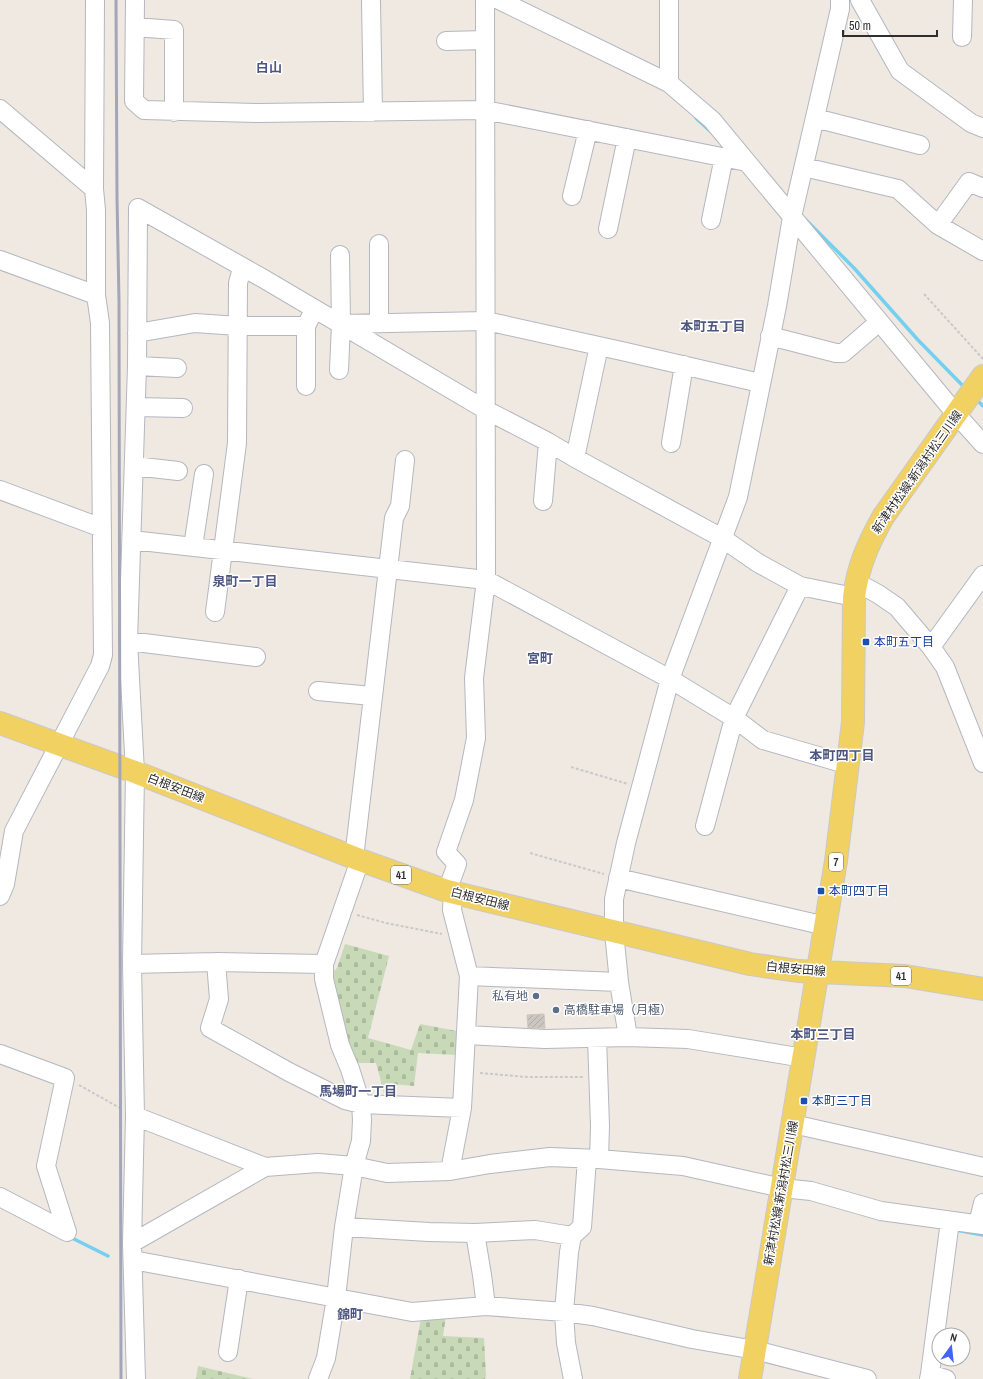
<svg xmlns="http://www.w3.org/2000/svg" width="983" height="1379" font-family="'Archivo Narrow','Noto Sans JP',sans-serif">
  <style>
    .cemetery { fill: url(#cemetery-stones) }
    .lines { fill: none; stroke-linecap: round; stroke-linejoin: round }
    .stream { stroke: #75cff0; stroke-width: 3.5 }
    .building { fill: url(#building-hatch); stroke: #cbc5ba }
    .minor-casing { stroke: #b4b7c1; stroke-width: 20 }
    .major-casing { stroke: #c9c9c9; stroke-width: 24 }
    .path { stroke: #c9c9c9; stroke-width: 2; stroke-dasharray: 3 2; stroke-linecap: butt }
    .minor { stroke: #fff; stroke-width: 18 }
    .major { stroke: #f2d163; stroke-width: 22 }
    .rail { stroke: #a3a6b8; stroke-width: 3 }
    .transit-dot { fill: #1a4fb4; stroke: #fff; stroke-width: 1.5 }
    .service-dot { fill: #5c6f8a; stroke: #fff; stroke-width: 1.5 }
    .labels { text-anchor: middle; stroke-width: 3; stroke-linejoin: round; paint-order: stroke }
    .shield { fill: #fff; stroke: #6d6d6d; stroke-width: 1 }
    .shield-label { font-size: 11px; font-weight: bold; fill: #2e2e2e }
    .street-label { font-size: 12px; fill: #2e2e2e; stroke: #fff }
    .transit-label { font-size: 12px; fill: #164399; stroke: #fff; text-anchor: start }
    .service-label { font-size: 12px; fill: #4e5e75; stroke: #fff; text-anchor: end }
    .neighbourhood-label { font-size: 13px; font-weight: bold; fill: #4d5680; stroke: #fff }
  </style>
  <defs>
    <pattern id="cemetery-stones" width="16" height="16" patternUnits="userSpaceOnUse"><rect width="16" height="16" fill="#c8d9b8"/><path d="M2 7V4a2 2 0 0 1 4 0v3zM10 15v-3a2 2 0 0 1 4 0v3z" fill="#acbb9e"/></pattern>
    <pattern id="building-hatch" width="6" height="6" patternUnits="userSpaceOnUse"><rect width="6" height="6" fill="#cbc7bf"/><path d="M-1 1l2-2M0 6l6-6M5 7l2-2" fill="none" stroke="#afaba4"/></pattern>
  </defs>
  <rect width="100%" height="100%" fill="#efe9e1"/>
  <path class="cemetery" d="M 345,944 L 389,956 L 368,1038 L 411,1050 L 420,1024 L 457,1031 L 457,1055 L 418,1053 L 414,1086 L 391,1084 L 388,1093 L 384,1093 L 376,1063 L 352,1063 L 329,976 L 337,968 Z
    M 446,1316 L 443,1336 L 484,1338 L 486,1376 L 485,1379 L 410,1379 L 421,1318 Z
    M 198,1366 L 253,1379 L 196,1379 Z"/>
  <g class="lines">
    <path class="stream" d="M 696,118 L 710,131
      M 806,220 L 854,268 L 918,340 L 965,388
      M 975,398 L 983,406
      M 956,1230 L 983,1235
      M 70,1237 L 108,1256"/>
  </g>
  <path class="building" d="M 544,1014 L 545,1028 L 528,1028 L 527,1015 Z"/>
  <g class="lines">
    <defs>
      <path id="minor" d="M 135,0 L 134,101 L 144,110 L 258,113 L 485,110 L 747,162
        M 499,0 L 669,83 L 712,120 L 956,414 L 983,444
        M 860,0 L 900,71 L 971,123 L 983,128
        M 371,2 L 373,112
        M 135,27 L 174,30 L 174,112
        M 962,37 L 963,0
        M 446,41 L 485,40
        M 669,83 L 669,0
        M 0,109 L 94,189
        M 815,118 L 920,145
        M 804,167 L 898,189 L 938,225 L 983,251
        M 572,196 L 588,130
        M 138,208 L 264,279 L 486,410 L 548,442 L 575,458 L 722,538 L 758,563 L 800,586 L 854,597
        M 711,220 L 724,157
        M 938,225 L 969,182 L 983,188
        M 608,229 L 627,138
        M 379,244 L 379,323
        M 0,260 L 96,295
        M 341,324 L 486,321 L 626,352 L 760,383
        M 137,333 L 195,323 L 238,326 L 306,326
        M 770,336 L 836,353 L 843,353 L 879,322
        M 137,366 L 177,368
        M 339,370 L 341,324 L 340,255
        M 306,386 L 306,326 L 311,316
        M 136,407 L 183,408
        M 671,443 L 684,365
        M 575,458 L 599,346
        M 134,466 L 178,471
        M 0,490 L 102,528
        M 543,501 L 548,442
        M 132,540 L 486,580 L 670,679 L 734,718 L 763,740 L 849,765
        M 193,547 L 204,474
        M 856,582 L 878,594 L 897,607 L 931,647 L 945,667 L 983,763
        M 215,612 L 237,443 L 238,283 L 242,268
        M 128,641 L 256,657
        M 931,647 L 983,575
        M 318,691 L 372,696
        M 705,826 L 734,718 L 800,586
        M 354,858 L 394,518 L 400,506 L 405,460
        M 618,878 L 826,926
        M 447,891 L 457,864 L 446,852 L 464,800 L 476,738 L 474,678 L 486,580 L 485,0
        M 0,896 L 5,884 L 14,831 L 100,666 L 103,655 L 100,323 L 96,295 L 96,210 L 94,189 L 95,0
        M 216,962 L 219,999 L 210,1028 L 289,1072 L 345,1100 L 361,1104 L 462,1108
        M 132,964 L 216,962 L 324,964
        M 469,976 L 619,982
        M 466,1035 L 545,1039 L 628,1037 L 688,1039 L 804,1058
        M 628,1037 L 619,982 L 614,932 L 614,899 L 626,843 L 670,679 L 738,497 L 777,306 L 792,217 L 840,9 L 840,0
        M 597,1038 L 600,1126 L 599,1159
        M 0,1054 L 65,1078 L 46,1166 L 67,1232 L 0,1197
        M 135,1116 L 265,1167 L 318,1163 L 354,1166 L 387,1173 L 450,1171 L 490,1164 L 550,1157 L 599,1159 L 683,1166 L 782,1188 L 811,1191 L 881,1211 L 983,1225
        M 793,1124 L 983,1167
        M 450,1171 L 462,1108 L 469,976 L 452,910 L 453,893
        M 978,1224 L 983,1203
        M 344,1227 L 429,1232 L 475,1233 L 535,1230 L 572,1236
        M 475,1233 L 482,1275 L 486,1306
        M 132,1243 L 265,1167
        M 133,1260 L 412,1312 L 486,1306 L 564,1312 L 593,1316 L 692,1339 L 755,1350 L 867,1379
        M 228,1352 L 239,1279
        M 930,1374 L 950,1221
        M 136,1379 L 132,1243 L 135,1116 L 132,964 L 135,772 L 128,641 L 137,366 L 138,208
        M 318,1379 L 326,1358 L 336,1298 L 344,1227 L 354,1166 L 361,1141 L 362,1120 L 361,1104 L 350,1069 L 340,1045 L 324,979 L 324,964 L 360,860
        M 573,1379 L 566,1343 L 564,1312 L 569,1252 L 572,1236 L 582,1227 L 587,1159
        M 929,1379 L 930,1374 L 946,1379"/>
      <path id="major" d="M 0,723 L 135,772 L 360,860 L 447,891 L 750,964 L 798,971 L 905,976 L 983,989
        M 750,1379 L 836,861 L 853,722 L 854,597 C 858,566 868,544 883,517 L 983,376"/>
    </defs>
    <use href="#minor" class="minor-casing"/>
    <use href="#major" class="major-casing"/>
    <path class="path" d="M 924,294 L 983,359
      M 571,767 L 628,784
      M 530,853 L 604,874
      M 357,915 L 386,923 L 442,934
      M 480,1073 L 527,1077 L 583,1077
      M 79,1085 L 120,1108"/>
    <use href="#minor" class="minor"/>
    <use href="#major" class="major"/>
    <path class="rail" d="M 116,0 L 117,198 L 119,301 L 121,1379"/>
  </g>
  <g class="transit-dot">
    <rect x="862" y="638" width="8" height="8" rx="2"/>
    <rect x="817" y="887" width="8" height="8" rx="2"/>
    <rect x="800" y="1097" width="8" height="8" rx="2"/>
  </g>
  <g class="service-dot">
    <circle cx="536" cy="996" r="4"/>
    <circle cx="556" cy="1010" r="4"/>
  </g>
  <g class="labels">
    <g class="shield">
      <rect x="829" y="853" width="14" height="18" rx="3"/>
      <rect x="391" y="866" width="20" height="18" rx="3"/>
      <rect x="891" y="967" width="20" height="18" rx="3"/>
    </g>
    <g class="shield-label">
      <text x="836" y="866">7</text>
      <text x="401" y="879">41</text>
      <text x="901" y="980">41</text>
    </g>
    <g class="street-label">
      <text transform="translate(917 472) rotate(-55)" y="4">新津村松線;新潟村松三川線</text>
      <text transform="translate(176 788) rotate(21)" y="4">白根安田線</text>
      <text transform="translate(480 899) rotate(14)" y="4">白根安田線</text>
      <text transform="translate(796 969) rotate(5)" y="4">白根安田線</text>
      <text transform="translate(781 1193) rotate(-80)" y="4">新津村松線;新潟村松三川線</text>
    </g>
    <g class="transit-label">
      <text x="874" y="646">本町五丁目</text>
      <text x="829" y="895">本町四丁目</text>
      <text x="812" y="1105">本町三丁目</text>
    </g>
    <g class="service-label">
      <text x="528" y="1000">私有地</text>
      <text x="564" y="1014" text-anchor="start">高橋駐車場（月極）</text>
    </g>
    <g class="neighbourhood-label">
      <text x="269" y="72">白山</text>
      <text x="713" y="331">本町五丁目</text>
      <text x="245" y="586">泉町一丁目</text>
      <text x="540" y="663">宮町</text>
      <text x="842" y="760">本町四丁目</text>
      <text x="823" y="1039">本町三丁目</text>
      <text x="358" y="1096">馬場町一丁目</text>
      <text x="350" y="1319">錦町</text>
    </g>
  </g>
  <g transform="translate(951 1347) rotate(15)"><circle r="19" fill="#ffffff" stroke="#ababab"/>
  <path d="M0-3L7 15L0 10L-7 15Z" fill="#4264fb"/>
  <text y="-6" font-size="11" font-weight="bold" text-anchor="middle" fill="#2e2e2e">N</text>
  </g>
  <path d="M843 30v6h94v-6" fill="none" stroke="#2e2e2e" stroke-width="2"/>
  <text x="849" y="30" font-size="12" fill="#2e2e2e" stroke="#ffffff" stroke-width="3" paint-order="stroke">50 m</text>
</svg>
